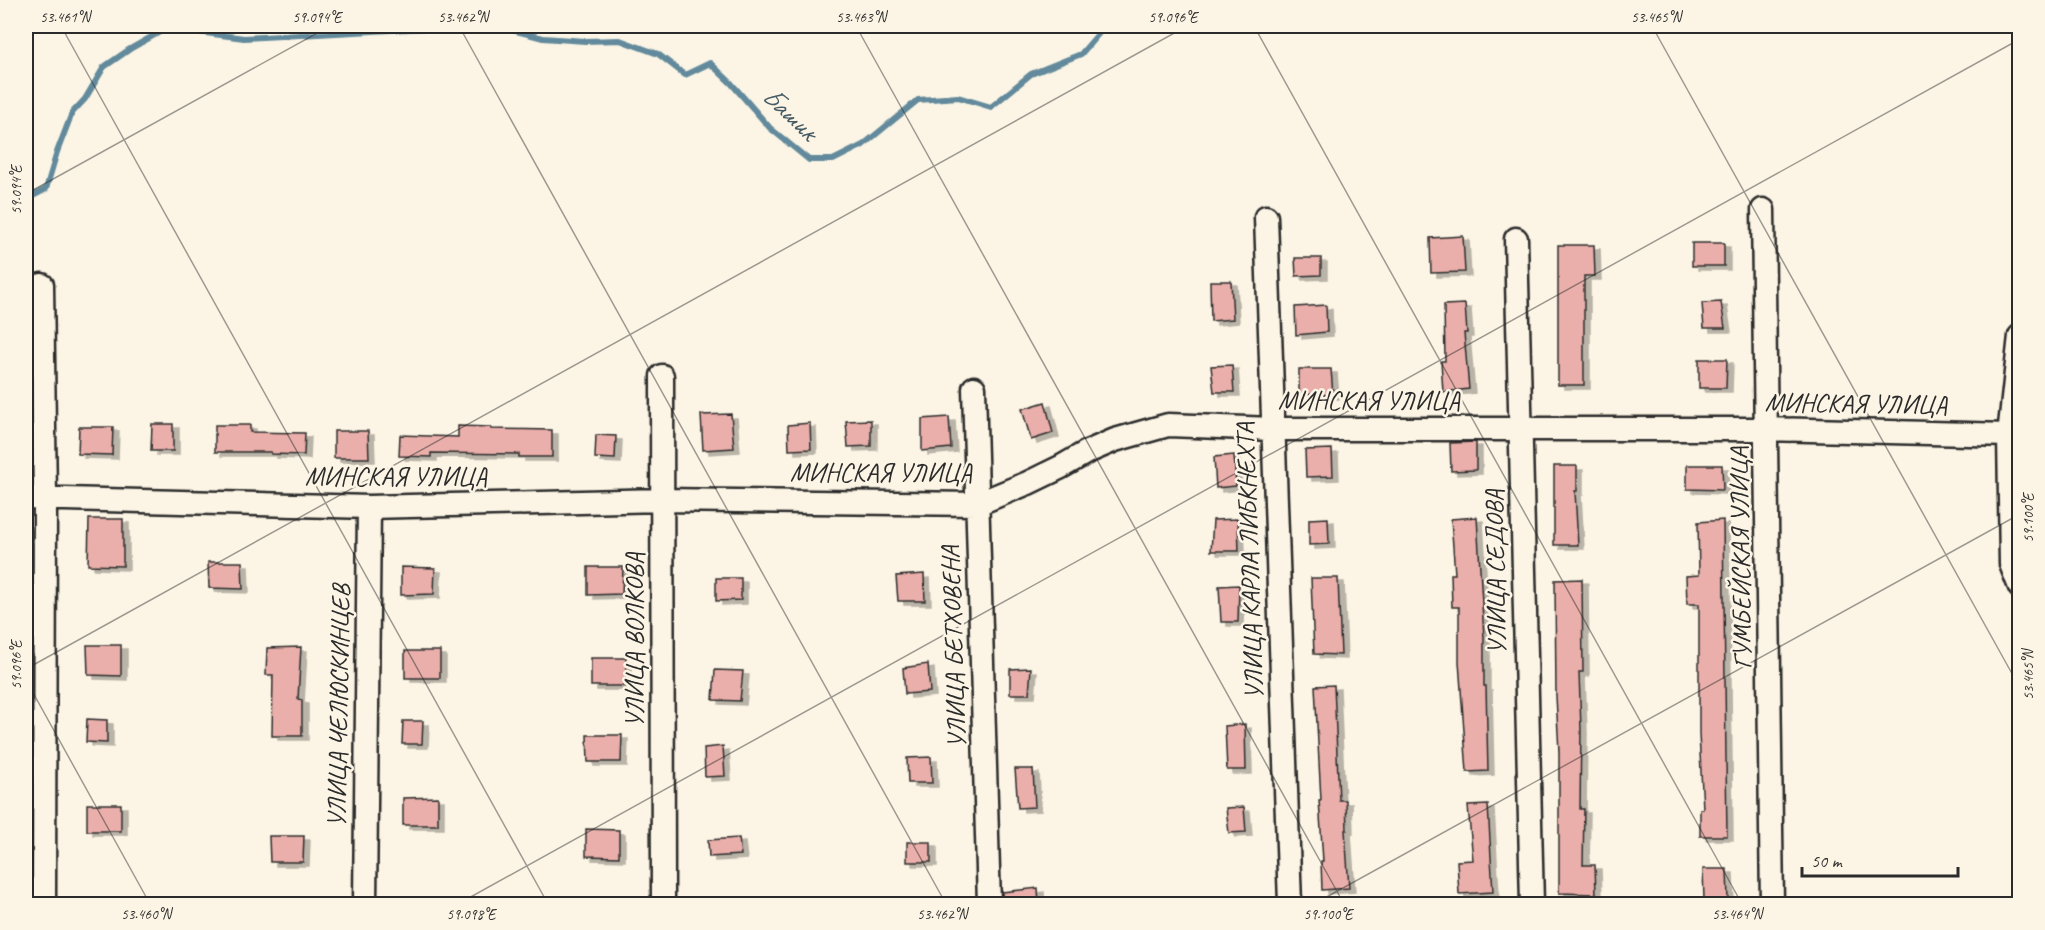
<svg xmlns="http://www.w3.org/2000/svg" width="2045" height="930" font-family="Caveat,sans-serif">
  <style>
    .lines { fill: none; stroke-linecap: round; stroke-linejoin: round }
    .stream { stroke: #628a9c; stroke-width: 6 }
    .building { fill: #eaafaa; stroke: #2b2b2b; stroke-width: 1.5; filter: url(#shadow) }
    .minor-casing { stroke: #2b2b2b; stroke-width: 27 }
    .minor { stroke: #fcf5e5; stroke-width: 22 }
    .ticks { fill: none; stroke: #2b2b2b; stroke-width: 1.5; stroke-opacity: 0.45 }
    .labels { text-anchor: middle; stroke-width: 5; stroke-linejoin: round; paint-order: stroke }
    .street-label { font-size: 26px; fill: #2b2b2b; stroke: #fcf5e5 }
    .water-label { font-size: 27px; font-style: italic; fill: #475b64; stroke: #fcf5e5 }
    .neatline { fill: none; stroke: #2b2b2b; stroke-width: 2 }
    .ticks-label { font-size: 15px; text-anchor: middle; fill: #2b2b2b }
  </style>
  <defs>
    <filter id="shadow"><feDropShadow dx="6" dy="4" stdDeviation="0" flood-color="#0004"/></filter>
  </defs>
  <rect width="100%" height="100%" fill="#fcf5e5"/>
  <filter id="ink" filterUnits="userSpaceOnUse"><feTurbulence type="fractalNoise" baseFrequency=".0167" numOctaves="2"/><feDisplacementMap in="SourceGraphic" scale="12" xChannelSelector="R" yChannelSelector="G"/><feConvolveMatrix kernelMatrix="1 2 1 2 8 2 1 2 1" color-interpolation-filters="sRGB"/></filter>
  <g filter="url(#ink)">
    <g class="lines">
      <path class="stream" d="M 497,26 L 543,38 L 585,41 L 620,40 L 658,54 L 685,75 L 710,63 L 731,83 L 770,128 L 809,160 L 833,160 L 863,145 L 918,100 L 958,97 L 991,107 L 1031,74 L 1081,54 L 1105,26
        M 26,198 L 29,198 L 46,189 L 57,152 L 72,113 L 85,99 L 104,67 L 130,49 L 167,28 L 244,38 L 465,26"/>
    </g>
    <path class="building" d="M 1463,236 L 1465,272 L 1431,273 L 1430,238 Z
      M 1692,243 L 1724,243 L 1724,266 L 1692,266 Z
      M 1558,245 L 1594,245 L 1595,276 L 1584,276 L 1584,385 L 1558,385 Z
      M 1295,258 L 1321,258 L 1321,275 L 1296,276 Z
      M 1210,281 L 1231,281 L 1233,319 L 1211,321 Z
      M 1721,302 L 1725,328 L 1704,328 L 1702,303 Z
      M 1465,304 L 1467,333 L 1464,333 L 1469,389 L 1443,392 L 1441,361 L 1445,361 L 1444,305 Z
      M 1326,305 L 1327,332 L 1296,335 L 1295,307 Z
      M 1699,359 L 1727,359 L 1726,388 L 1699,388 Z
      M 1232,365 L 1234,392 L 1214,392 L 1211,366 Z
      M 1299,369 L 1331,369 L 1333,395 L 1299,394 Z
      M 1045,402 L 1053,433 L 1031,440 L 1022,409 Z
      M 731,414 L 734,448 L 703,450 L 701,415 Z
      M 949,417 L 951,448 L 922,451 L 922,419 Z
      M 871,420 L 871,446 L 848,447 L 846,421 Z
      M 810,423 L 811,449 L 789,450 L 788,425 Z
      M 152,424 L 173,424 L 173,451 L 151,451 Z
      M 215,425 L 250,425 L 250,432 L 305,433 L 304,455 L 271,454 L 271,452 L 215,452 Z
      M 458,426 L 491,427 L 491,429 L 552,430 L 552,457 L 519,457 L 519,454 L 431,453 L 431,457 L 399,456 L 400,435 L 458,437 Z
      M 79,427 L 113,427 L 112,455 L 78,454 Z
      M 334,431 L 368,431 L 369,458 L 334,458 Z
      M 596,435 L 616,436 L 615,459 L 595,458 Z
      M 1476,442 L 1476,470 L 1451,471 L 1450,443 Z
      M 1332,449 L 1333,476 L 1306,477 L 1305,450 Z
      M 1234,455 L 1236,486 L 1216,488 L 1214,457 Z
      M 1687,465 L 1722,465 L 1723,490 L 1687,489 Z
      M 1554,466 L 1577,466 L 1577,491 L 1575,491 L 1578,545 L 1554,545 Z
      M 1477,517 L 1484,638 L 1484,686 L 1486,686 L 1488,771 L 1467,772 L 1459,662 L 1459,607 L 1452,607 L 1451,574 L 1455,574 L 1451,519 Z
      M 1328,518 L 1329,544 L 1309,545 L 1309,519 Z
      M 89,519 L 123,519 L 123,566 L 88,565 Z
      M 1238,519 L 1239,551 L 1211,551 L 1213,520 Z
      M 1723,520 L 1727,836 L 1700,836 L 1700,809 L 1703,809 L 1699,734 L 1699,604 L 1687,604 L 1686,576 L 1699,575 L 1698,522 Z
      M 208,562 L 242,562 L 243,589 L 209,588 Z
      M 401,567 L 435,568 L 434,594 L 401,595 Z
      M 588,567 L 623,567 L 622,594 L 588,595 Z
      M 924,574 L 925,601 L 898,601 L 896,576 Z
      M 716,578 L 741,578 L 741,600 L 716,601 Z
      M 1311,578 L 1338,578 L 1341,655 L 1314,654 Z
      M 1582,579 L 1583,672 L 1579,672 L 1581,729 L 1580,809 L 1584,809 L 1583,865 L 1595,865 L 1596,894 L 1559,893 L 1559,752 L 1556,696 L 1555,580 Z
      M 1239,585 L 1238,622 L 1221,622 L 1219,586 Z
      M 87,645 L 121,645 L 121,676 L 88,675 Z
      M 301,647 L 298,699 L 302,700 L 302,736 L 272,736 L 273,675 L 266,675 L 267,648 Z
      M 405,651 L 440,651 L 440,678 L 405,678 Z
      M 591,658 L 626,658 L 626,686 L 591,686 Z
      M 928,664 L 930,692 L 905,694 L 903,668 Z
      M 1031,668 L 1029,694 L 1010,694 L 1010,669 Z
      M 715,670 L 743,671 L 740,701 L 713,700 Z
      M 1334,685 L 1339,800 L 1346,800 L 1347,830 L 1345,830 L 1349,888 L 1322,890 L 1321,861 L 1323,861 L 1319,800 L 1321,800 L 1315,686 Z
      M 87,719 L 107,720 L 107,743 L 86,742 Z
      M 403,721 L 423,721 L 422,744 L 402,744 Z
      M 1245,724 L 1246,770 L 1227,770 L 1225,726 Z
      M 587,735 L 622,735 L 621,762 L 588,762 Z
      M 723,746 L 725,776 L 705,777 L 704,748 Z
      M 931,757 L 932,783 L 908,783 L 907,758 Z
      M 1015,769 L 1033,769 L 1035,807 L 1018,808 Z
      M 438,797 L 438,825 L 403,825 L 403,798 Z
      M 87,804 L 121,804 L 121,831 L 87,831 Z
      M 1488,805 L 1493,892 L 1459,894 L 1457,861 L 1473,860 L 1468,806 Z
      M 1244,807 L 1246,832 L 1229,833 L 1226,808 Z
      M 586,829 L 619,830 L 619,857 L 586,856 Z
      M 269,836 L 304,836 L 303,862 L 270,862 Z
      M 739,838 L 741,855 L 709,857 L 708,840 Z
      M 907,842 L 931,842 L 931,862 L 907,862 Z
      M 1703,869 L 1727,869 L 1728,900 L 1704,900 Z
      M 1038,888 L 1039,904 L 1002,904 L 1002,892 Z"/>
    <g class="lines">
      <defs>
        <path id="minor" d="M 1763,210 L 1772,904
          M 1266,217 L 1290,904
          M 1516,239 L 1532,904
          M 42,285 L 45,498 L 44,904
          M 2020,336 L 2009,435 L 2011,564 L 2020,587
          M 662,376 L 663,904
          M 974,388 L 989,904
          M 26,498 L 369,507 L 662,500 L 977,504 L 1028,483 L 1061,467 L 1087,452 L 1115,440 L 1168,425 L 1273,429 L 1766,429 L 2009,435
          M 365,904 L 369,507"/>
      </defs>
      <use href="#minor" class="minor-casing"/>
      <use href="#minor" class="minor"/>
    </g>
  </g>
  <path class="ticks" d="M 61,26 L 548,904M 459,26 L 946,904M 856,26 L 1344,904M 1254,26 L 1742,904M 1652,26 L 2020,688M 26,194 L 330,26M 26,669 L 1187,26M 26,680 L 150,904M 458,904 L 2020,39M 1314,904 L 2020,514"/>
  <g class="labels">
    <g class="street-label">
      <text x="1369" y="409">МИНСКАЯ УЛИЦА</text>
      <text transform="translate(1856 403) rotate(1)" y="9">МИНСКАЯ УЛИЦА</text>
      <text x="881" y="481">МИНСКАЯ УЛИЦА</text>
      <text x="396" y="485">МИНСКАЯ УЛИЦА</text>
      <text transform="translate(1740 558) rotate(-91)" y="9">ГУМБЕЙСКАЯ УЛИЦА</text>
      <text transform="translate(1249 561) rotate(-92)" y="9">УЛИЦА КАРЛА ЛИБКНЕХТА</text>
      <text transform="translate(1495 572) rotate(-91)" y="9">УЛИЦА СЕДОВА</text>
      <text transform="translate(634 640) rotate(-90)" y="9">УЛИЦА ВОЛКОВА</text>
      <text transform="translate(953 647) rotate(-92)" y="9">УЛИЦА БЕТХОВЕНА</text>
      <text transform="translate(338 706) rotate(-89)" y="9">УЛИЦА ЧЕЛЮСКИНЦЕВ</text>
    </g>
    <g class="water-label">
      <text transform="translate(790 113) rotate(43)" y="9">Башик</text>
    </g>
  </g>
  <rect width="2045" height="930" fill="none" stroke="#fcf5e5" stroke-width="66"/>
  <path d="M1802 867v9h156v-9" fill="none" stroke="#2b2b2b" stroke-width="3"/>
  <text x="1811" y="867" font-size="18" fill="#2b2b2b" stroke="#fcf5e5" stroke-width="4.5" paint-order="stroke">50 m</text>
  <rect x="33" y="33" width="1979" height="864" class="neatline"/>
  <g class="ticks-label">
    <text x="65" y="22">53.461°N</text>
    <text x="317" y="22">59.094°E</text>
    <text x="463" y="22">53.462°N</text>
    <text x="861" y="22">53.463°N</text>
    <text x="1173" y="22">59.096°E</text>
    <text x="1656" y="22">53.465°N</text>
    <text transform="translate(16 190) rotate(-90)" y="5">59.094°E</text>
    <text transform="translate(2028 518) rotate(-90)" y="5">59.100°E</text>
    <text transform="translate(16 665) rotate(-90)" y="5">59.096°E</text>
    <text transform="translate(2028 675) rotate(-90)" y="5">53.465°N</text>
    <text x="146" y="919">53.460°N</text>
    <text x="471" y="919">59.098°E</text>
    <text x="942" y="919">53.462°N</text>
    <text x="1328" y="919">59.100°E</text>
    <text x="1737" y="919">53.464°N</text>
  </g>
</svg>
